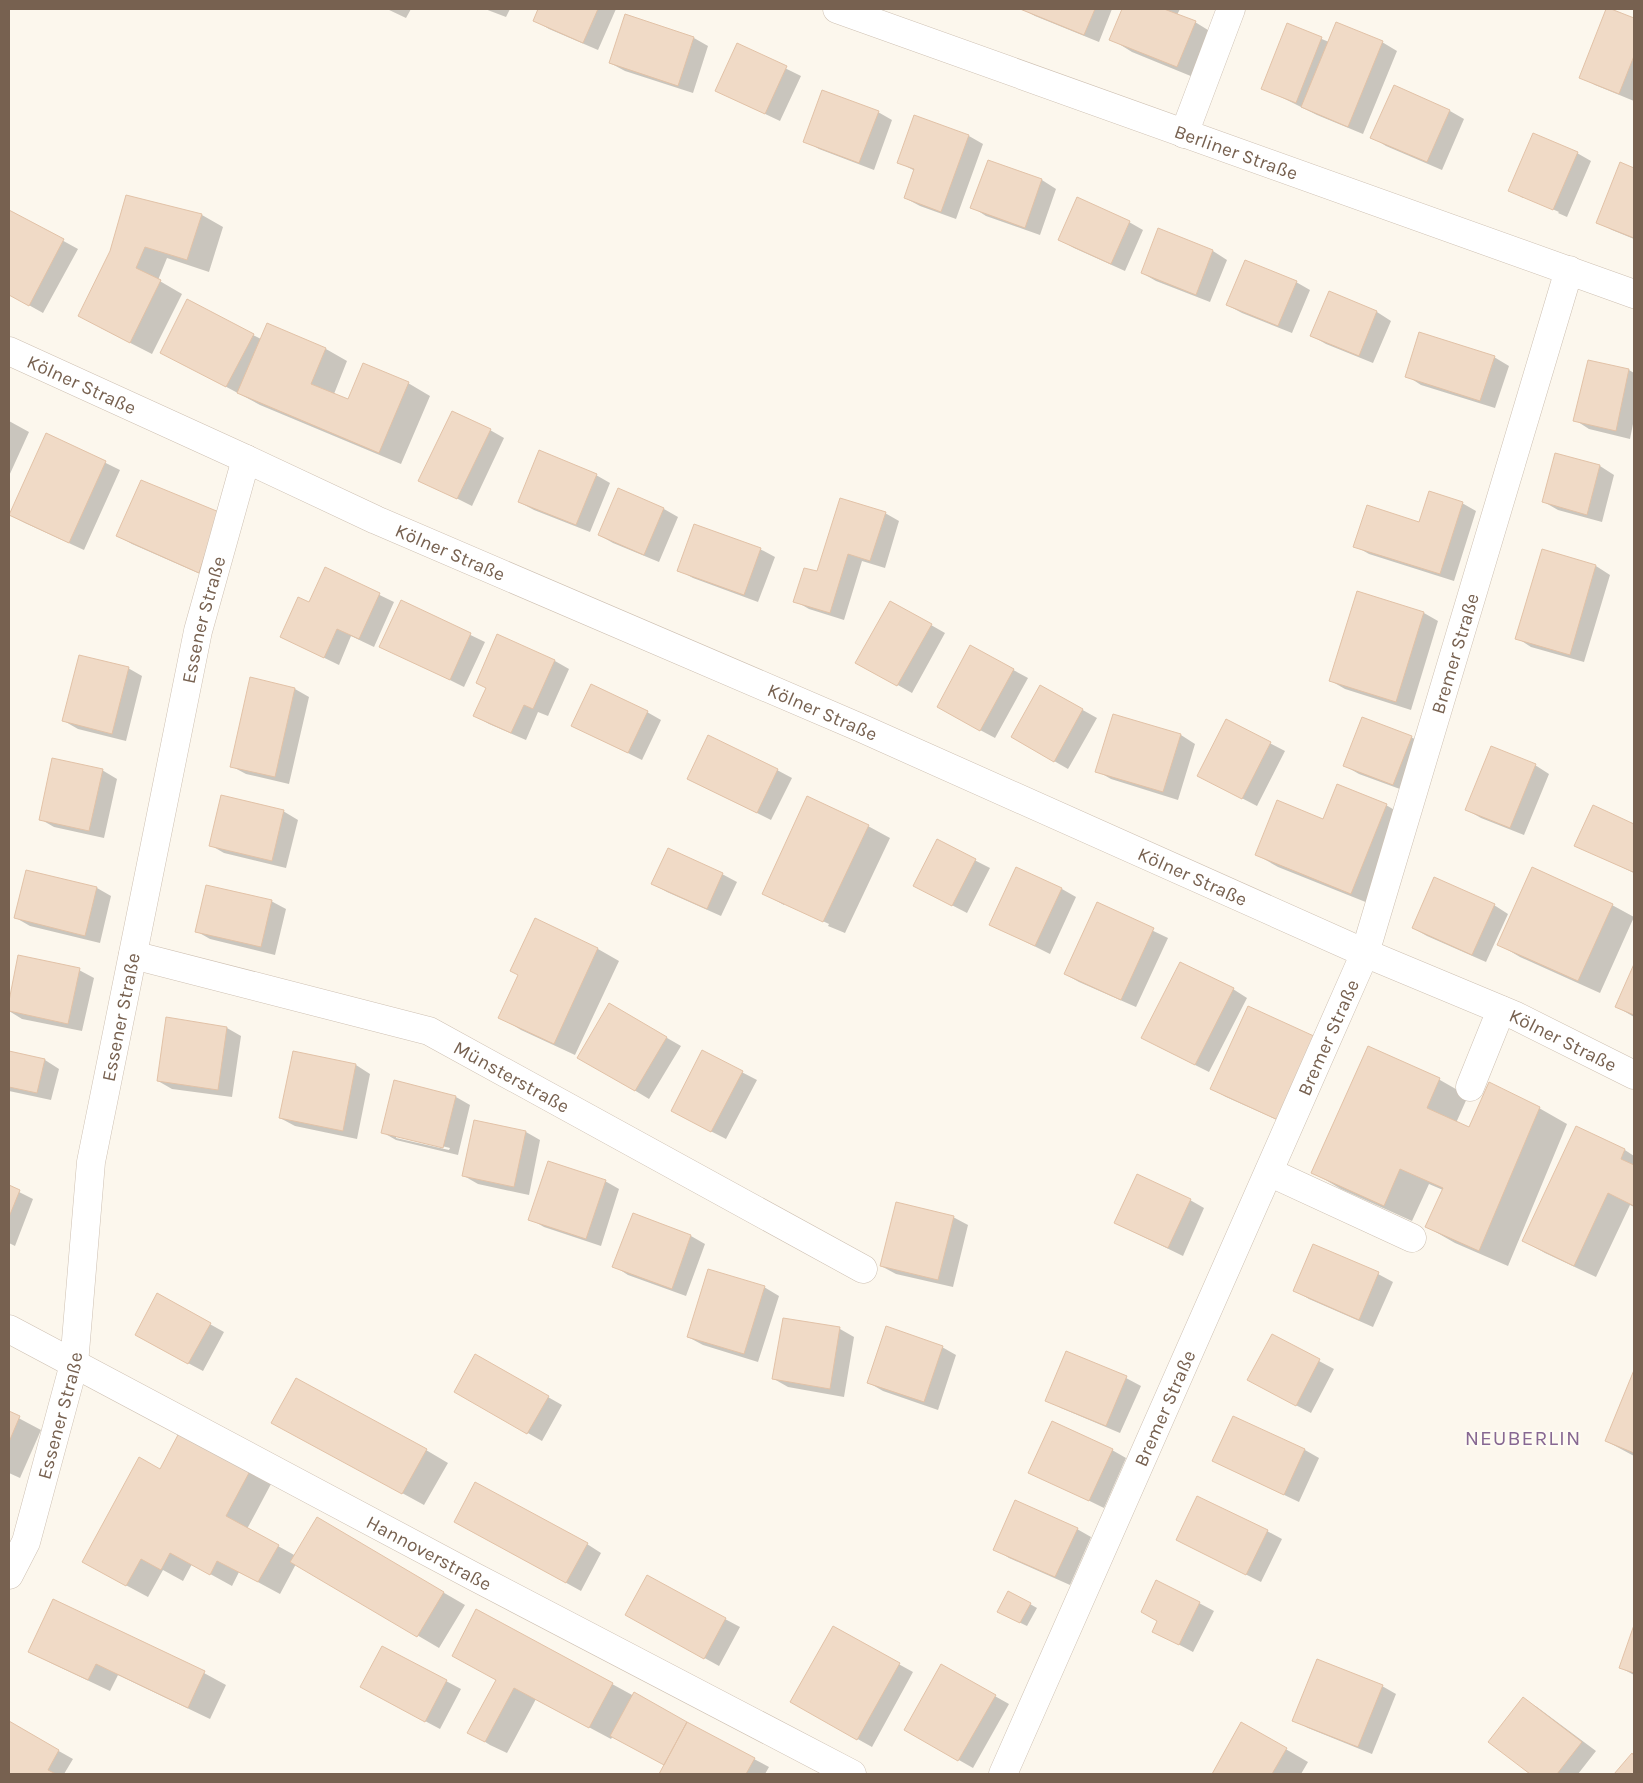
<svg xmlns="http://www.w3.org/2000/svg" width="1643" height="1783" font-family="Karla,sans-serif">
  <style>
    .shadow { fill: #0003; fill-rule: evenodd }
    .building { fill: #f0dac6; stroke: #e2c2a7 }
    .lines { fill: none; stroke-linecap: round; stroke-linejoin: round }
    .minor-casing { stroke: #cec0b2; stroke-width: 29 }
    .minor { stroke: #fff; stroke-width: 28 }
    .labels { text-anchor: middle; stroke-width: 4; stroke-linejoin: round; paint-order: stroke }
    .street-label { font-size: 19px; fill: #776150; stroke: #fefbf3 }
    .quarter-label { font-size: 21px; letter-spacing: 1px; fill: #876892; stroke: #fefbf3 }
  </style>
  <rect width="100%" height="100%" fill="#fcf7ed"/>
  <path class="shadow" d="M 387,9 L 411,9 L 406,18 Z
    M 485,9 L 510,9 L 506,17 Z
    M 539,9 L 616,9 L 598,50 L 549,29 L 534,20 Z
    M 1022,9 L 1112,9 L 1099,42 L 1035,16 Z
    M 1123,9 L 1180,9 L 1177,15 L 1195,22 L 1216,35 L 1198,79 L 1132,52 L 1111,39 Z
    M 1608,9 L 1634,20 L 1634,101 L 1595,85 L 1581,77 Z
    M 1336,24 L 1382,42 L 1397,51 L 1363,134 L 1317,115 L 1263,88 L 1288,25 L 1329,42 Z
    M 694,38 L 708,46 L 693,93 L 625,71 L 610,63 Z
    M 738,45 L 801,76 L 780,121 L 731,98 Z
    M 1394,87 L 1450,111 L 1464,119 L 1442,170 L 1386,146 L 1372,137 Z
    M 878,112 L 892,120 L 874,170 L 819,149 L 805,141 Z
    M 969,136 L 983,144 L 956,219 L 920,206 L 905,198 L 915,171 L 898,162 Z
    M 1577,153 L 1591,161 L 1567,217 L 1558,213 L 1559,212 L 1523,196 L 1523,198 L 1510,190 Z
    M 988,161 L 1042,180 L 1056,189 L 1040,235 L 986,216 L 972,207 Z
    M 1621,163 L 1634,169 L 1634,239 L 1612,230 L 1597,222 Z
    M 9,211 L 78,249 L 43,313 L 9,294 Z
    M 202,215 L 223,227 L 209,272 L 167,258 L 158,280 L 182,294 L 152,354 L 101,328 L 111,252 Z
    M 1129,222 L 1143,230 L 1125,271 L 1074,248 L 1060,240 Z
    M 1159,230 L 1213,251 L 1227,260 L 1210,302 L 1156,281 L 1142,273 Z
    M 1296,282 L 1310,290 L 1292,333 L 1242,313 L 1227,305 Z
    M 1330,292 L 1377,312 L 1391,321 L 1373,363 L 1326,344 L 1312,336 Z
    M 268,324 L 326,349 L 347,361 L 334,394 L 349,400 L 408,383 L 430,396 L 401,464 L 260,405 L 176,360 L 253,335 L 261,339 Z
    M 1494,357 L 1509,366 L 1495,408 L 1421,385 L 1407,376 Z
    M 1589,361 L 1629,370 L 1634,373 L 1634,419 L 1630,439 L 1589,429 L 1575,420 Z
    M 9,421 L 29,432 L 9,476 Z
    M 490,430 L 504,438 L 472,506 L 420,480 Z
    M 47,434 L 120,470 L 84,550 L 25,523 L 10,515 Z
    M 1556,455 L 1600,466 L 1614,475 L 1602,522 L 1558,510 L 1544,502 Z
    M 596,475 L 610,483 L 590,532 L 534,510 L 519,502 Z
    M 618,490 L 664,509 L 678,517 L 659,562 L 613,543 L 599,535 Z
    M 1462,503 L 1476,511 L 1454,581 L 1369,554 L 1355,546 L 1420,523 Z
    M 218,513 L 214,580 L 132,544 L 118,536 Z
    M 885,513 L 899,521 L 885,568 L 862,561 L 844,620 L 809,609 L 795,601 L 818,573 Z
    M 760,549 L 775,557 L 758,602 L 693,578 L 678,570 Z
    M 1543,550 L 1596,566 L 1610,575 L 1584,662 L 1531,647 L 1517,638 Z
    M 326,569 L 394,602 L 374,647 L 351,636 L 339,665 L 281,637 L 310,603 Z
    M 402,602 L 485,642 L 464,687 L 381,646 Z
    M 1424,613 L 1438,621 L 1411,710 L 1345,689 L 1331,681 Z
    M 931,625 L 945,633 L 912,693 L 857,662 Z
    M 498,636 L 555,661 L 569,669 L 548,716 L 538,712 L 526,740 L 489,724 L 475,716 L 487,688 Z
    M 971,647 L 1028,678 L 995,738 L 952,715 Z
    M 128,668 L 142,676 L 126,741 L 78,729 L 64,721 Z
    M 1040,686 L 1097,718 L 1068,769 L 1012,737 Z
    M 295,689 L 309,697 L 289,784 L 246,774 L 231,766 Z
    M 647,712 L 661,720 L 642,760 L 573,726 Z
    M 1114,715 L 1181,735 L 1195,744 L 1178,800 L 1111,779 L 1097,771 Z
    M 1227,721 L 1285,751 L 1257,806 L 1199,776 Z
    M 1411,737 L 1425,745 L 1408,792 L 1359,774 L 1345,766 Z
    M 1535,765 L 1549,774 L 1524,835 L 1481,818 L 1467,810 Z
    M 102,770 L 117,779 L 104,838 L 54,827 L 40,819 Z
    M 777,770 L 792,778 L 771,820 L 688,779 Z
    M 1386,805 L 1408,818 L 1373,905 L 1278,867 L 1257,855 L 1323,820 Z
    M 1593,807 L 1634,825 L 1634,873 L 1576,845 Z
    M 283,811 L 298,820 L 286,868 L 224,853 L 210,845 Z
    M 868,826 L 890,838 L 845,933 L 828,926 L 829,924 L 784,903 L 784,905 L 763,893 Z
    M 937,841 L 990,868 L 967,913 L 915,886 Z
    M 27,871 L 97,888 L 111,896 L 100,943 L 30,926 L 16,918 Z
    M 722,874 L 737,882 L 721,916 L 667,892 L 653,884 Z
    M 1062,889 L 1076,897 L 1050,954 L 990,924 Z
    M 271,901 L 286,909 L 275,955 L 210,939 L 196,931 Z
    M 1097,904 L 1168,938 L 1136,1007 L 1079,982 L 1065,974 Z
    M 1494,905 L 1508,914 L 1486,962 L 1427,936 L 1413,928 Z
    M 1612,905 L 1634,917 L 1600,993 L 1520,957 L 1498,944 Z
    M 535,920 L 598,949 L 619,961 L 575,1055 L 521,1030 L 500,1017 L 520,975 Z
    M 19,956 L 79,970 L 94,978 L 82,1031 L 22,1019 L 9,1011 Z
    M 1634,967 L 1634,1017 L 1617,1007 Z
    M 1233,989 L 1247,998 L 1209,1072 L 1157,1046 Z
    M 610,1005 L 681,1046 L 649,1099 L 579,1057 Z
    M 227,1028 L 241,1036 L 232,1097 L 172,1089 L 158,1081 Z
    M 1329,1046 L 1293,1127 L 1226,1097 L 1212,1089 Z
    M 1368,1048 L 1440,1080 L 1468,1096 L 1456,1123 L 1470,1129 L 1539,1108 L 1567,1124 L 1508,1266 L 1455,1243 L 1427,1227 L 1443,1190 L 1429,1184 L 1412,1221 L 1341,1189 L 1312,1172 Z
    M 9,1052 L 45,1060 L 59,1069 L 51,1100 L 9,1091 Z
    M 703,1052 L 757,1080 L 726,1139 L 687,1119 Z
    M 356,1065 L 370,1074 L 357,1139 L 295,1126 L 280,1118 Z
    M 395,1081 L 456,1097 L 470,1105 L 458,1155 L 396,1140 L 382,1132 ZM 396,1135 L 450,1148 L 449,1150 L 396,1138 Z
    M 526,1132 L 540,1140 L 529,1195 L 478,1184 L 464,1176 Z
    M 1625,1150 L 1634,1156 L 1634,1207 L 1630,1205 L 1596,1277 L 1545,1253 L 1524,1241 Z
    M 605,1181 L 619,1189 L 601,1246 L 544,1227 L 530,1219 Z
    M 9,1187 L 33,1199 L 15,1246 L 9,1243 Z
    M 1190,1200 L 1204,1208 L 1183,1256 L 1115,1223 Z
    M 953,1217 L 968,1225 L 953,1287 L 896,1274 L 881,1266 Z
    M 691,1236 L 705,1244 L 686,1296 L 628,1275 L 614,1266 Z
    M 1314,1246 L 1378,1274 L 1393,1282 L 1373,1327 L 1309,1299 L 1294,1290 Z
    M 764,1287 L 779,1296 L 758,1362 L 703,1345 L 688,1337 Z
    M 158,1295 L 224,1332 L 203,1371 L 150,1343 Z
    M 840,1329 L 854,1337 L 844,1397 L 788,1387 L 774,1379 Z
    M 1272,1336 L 1334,1369 L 1311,1413 L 1263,1388 Z
    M 942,1347 L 956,1355 L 938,1410 L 883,1391 L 869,1383 Z
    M 476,1356 L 562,1405 L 542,1441 L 456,1392 Z
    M 1634,1372 L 1634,1456 L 1606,1441 Z
    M 1126,1378 L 1141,1386 L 1120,1433 L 1061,1408 L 1047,1400 Z
    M 9,1413 L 41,1430 L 20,1478 L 9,1473 Z
    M 1234,1418 L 1305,1450 L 1319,1458 L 1299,1502 L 1213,1461 Z
    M 294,1434 L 426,1450 L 448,1463 L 424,1505 Z
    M 1112,1450 L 1126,1458 L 1104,1508 L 1030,1472 Z
    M 160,1471 L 250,1472 L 271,1484 L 247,1529 L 296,1556 L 317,1519 L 465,1605 L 439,1648 L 296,1564 L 280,1594 L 239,1572 L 232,1586 L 192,1564 L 183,1581 L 163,1570 L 148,1597 L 105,1574 Z
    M 1077,1529 L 1091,1537 L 1070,1585 L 1009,1558 L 995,1549 Z
    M 470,1530 L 587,1544 L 601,1553 L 581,1591 Z
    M 1267,1531 L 1282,1539 L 1261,1582 L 1177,1540 Z
    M 1199,1603 L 1214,1611 L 1193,1652 L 1153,1631 Z
    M 1030,1604 L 1037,1608 L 1027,1626 L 1006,1616 Z
    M 477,1610 L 634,1696 L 754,1759 L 769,1767 L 765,1774 L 660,1774 L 665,1765 L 613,1736 L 611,1739 L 536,1699 L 507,1753 L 490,1745 L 469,1732 L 497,1680 Z
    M 725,1619 L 740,1627 L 719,1666 L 641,1623 Z
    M 833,1628 L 913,1672 L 872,1747 L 791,1702 Z
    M 1634,1629 L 1634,1675 L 1621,1668 Z
    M 30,1651 L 204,1673 L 226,1685 L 210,1719 L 118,1675 L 110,1691 L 51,1663 Z
    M 941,1666 L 1009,1704 L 973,1768 L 906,1730 Z
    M 446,1681 L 461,1689 L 440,1729 L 376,1695 Z
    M 1382,1686 L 1396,1694 L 1372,1754 L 1308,1728 L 1294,1720 Z
    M 1523,1699 L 1537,1707 L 1596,1751 L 1578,1774 L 1532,1774 L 1490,1742 Z
    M 9,1723 L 73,1759 L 64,1774 L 9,1774 Z
    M 1242,1724 L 1308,1762 L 1301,1774 L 1213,1774 Z"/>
  <path class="building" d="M 538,9 L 598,9 L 583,43 L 533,21 Z
    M 1020,9 L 1095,9 L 1084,35 Z
    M 1122,9 L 1164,9 L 1196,21 L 1177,67 L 1109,40 Z
    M 1606,9 L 1611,9 L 1634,18 L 1634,56 L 1619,94 L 1579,78 Z
    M 625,14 L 694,37 L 678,86 L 609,63 Z
    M 1336,22 L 1383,41 L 1348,127 L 1301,107 Z
    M 1287,23 L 1322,37 L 1296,103 L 1261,89 Z
    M 737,43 L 787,66 L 765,114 L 715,91 Z
    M 1394,85 L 1450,110 L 1427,162 L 1370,138 Z
    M 822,90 L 879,111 L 859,163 L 803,142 Z
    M 914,115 L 969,135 L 941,212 L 904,198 L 914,169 L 897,163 Z
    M 1533,133 L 1578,152 L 1553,210 L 1508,191 Z
    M 988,160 L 1042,179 L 1025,228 L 970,208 Z
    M 1620,162 L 1634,168 L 1634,238 L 1596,223 Z
    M 126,195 L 202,214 L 187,260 L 145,247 L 136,268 L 161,280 L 130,343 L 78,316 L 110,251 Z
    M 1077,197 L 1130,221 L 1111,264 L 1058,240 Z
    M 9,210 L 64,239 L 29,306 L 9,295 Z
    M 1158,228 L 1213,250 L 1196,295 L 1141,273 Z
    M 1245,260 L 1297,281 L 1278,326 L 1226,305 Z
    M 1329,291 L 1377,311 L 1359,356 L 1310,336 Z
    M 187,299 L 254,334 L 226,387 L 160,353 Z
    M 267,323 L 326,348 L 311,384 L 348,399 L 363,363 L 409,382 L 379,453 L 237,393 Z
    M 1419,332 L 1495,356 L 1480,401 L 1405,377 Z
    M 1588,360 L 1629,369 L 1616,431 L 1573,421 Z
    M 452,411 L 491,429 L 457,499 L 418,481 Z
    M 46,433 L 106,461 L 69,543 L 9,515 Z
    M 539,450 L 597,474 L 576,525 L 518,502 Z
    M 1555,453 L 1600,465 L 1587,515 L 1542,502 Z
    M 141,480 L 219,512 L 199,573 L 116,536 Z
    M 618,488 L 664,508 L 644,555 L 598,535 Z
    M 1429,491 L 1463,502 L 1440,574 L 1353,547 L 1367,505 L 1419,522 Z
    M 840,498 L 886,512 L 870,561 L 848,554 L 830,613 L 793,602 L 804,568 L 817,571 Z
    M 694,524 L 761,548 L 744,595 L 677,571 Z
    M 1542,549 L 1596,565 L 1570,655 L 1515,639 Z
    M 325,567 L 380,593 L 359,639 L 337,629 L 324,658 L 280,637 L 298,597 L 309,602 Z
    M 1357,591 L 1424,612 L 1396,702 L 1329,681 Z
    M 401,600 L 471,633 L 450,680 L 379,647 Z
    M 890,601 L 932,624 L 897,686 L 855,663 Z
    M 497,634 L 555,660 L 533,709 L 524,705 L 511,733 L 473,716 L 486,688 L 476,683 Z
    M 970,645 L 1014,669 L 980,731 L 937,707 Z
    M 79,655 L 129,667 L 112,734 L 62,721 Z
    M 250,677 L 295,688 L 275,777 L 230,767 Z
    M 591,684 L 648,711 L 628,753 L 571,726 Z
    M 1040,685 L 1083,709 L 1054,762 L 1011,737 Z
    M 1113,714 L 1181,734 L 1163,792 L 1095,772 Z
    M 1362,717 L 1412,736 L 1393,785 L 1343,766 Z
    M 1226,719 L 1271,742 L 1242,799 L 1197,776 Z
    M 708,735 L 778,769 L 757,813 L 687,779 Z
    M 1491,746 L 1536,764 L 1510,828 L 1465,810 Z
    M 52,758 L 103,769 L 89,831 L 39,820 Z
    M 1337,784 L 1387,804 L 1351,894 L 1255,855 L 1277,800 L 1323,819 Z
    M 221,795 L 284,810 L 272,861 L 209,846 Z
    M 807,796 L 869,825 L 823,922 L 762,894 Z
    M 1593,805 L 1634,824 L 1634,869 L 1633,872 L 1574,846 Z
    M 937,839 L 976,859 L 952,906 L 913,886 Z
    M 668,848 L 723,873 L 707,909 L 651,884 Z
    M 1016,867 L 1062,888 L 1035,946 L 989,925 Z
    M 1532,867 L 1613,904 L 1578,981 L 1497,945 Z
    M 26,870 L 97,887 L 85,936 L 14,918 Z
    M 1434,877 L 1495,904 L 1472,955 L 1412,928 Z
    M 206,885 L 272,900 L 261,947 L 195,932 Z
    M 1097,902 L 1154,928 L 1121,1000 L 1064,974 Z
    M 535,918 L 598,948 L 554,1044 L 498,1018 L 518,975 L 510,971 Z
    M 18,955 L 80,968 L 68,1024 L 9,1011 L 9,1001 Z
    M 1180,962 L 1234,988 L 1195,1065 L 1141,1038 Z
    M 1634,964 L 1634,1015 L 1615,1007 Z
    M 609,1003 L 667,1037 L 635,1091 L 577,1058 Z
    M 1248,1006 L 1316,1037 L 1278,1120 L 1210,1089 Z
    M 166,1017 L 227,1027 L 218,1090 L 157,1081 Z
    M 1368,1046 L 1440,1078 L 1427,1108 L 1469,1127 L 1489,1082 L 1540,1107 L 1479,1251 L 1425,1227 L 1443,1188 L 1400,1169 L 1384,1206 L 1311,1173 Z
    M 702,1050 L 743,1071 L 711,1132 L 671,1111 Z
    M 9,1051 L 45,1059 L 37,1093 L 9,1087 Z
    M 293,1051 L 356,1064 L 343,1131 L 279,1118 Z
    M 394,1080 L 456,1096 L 443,1148 L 381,1133 Z
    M 474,1120 L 526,1131 L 514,1187 L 462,1176 Z
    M 1576,1126 L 1625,1149 L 1621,1159 L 1634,1165 L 1634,1206 L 1608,1193 L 1574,1266 L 1522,1241 Z
    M 548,1161 L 606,1180 L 586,1239 L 528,1220 Z
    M 1137,1174 L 1191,1199 L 1168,1248 L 1114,1223 Z
    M 9,1185 L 20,1190 L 9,1217 Z
    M 896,1202 L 954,1216 L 938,1280 L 880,1266 Z
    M 633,1213 L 691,1235 L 672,1289 L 612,1267 Z
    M 1313,1244 L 1379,1272 L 1359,1320 L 1293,1291 Z
    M 708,1269 L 765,1286 L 744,1354 L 687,1337 Z
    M 157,1293 L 211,1323 L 188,1364 L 135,1335 Z
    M 783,1318 L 840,1327 L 830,1389 L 772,1379 Z
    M 886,1326 L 943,1346 L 924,1402 L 867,1383 Z
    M 1272,1334 L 1320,1359 L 1296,1406 L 1247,1380 Z
    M 1066,1351 L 1127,1376 L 1106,1426 L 1045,1401 Z
    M 475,1354 L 549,1396 L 527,1434 L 454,1392 Z
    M 1634,1370 L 1634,1453 L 1605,1441 Z
    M 296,1378 L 427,1449 L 402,1494 L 271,1423 Z
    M 9,1411 L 20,1416 L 9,1442 Z
    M 1233,1416 L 1305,1449 L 1284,1495 L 1212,1461 Z
    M 1052,1421 L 1113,1449 L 1089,1501 L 1028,1473 Z
    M 179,1433 L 250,1471 L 226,1516 L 279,1545 L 258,1582 L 217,1561 L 210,1575 L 170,1553 L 161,1570 L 141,1559 L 126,1586 L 82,1562 L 139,1457 L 160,1469 Z
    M 475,1482 L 588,1543 L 566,1583 L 454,1522 Z
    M 1197,1496 L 1268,1530 L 1246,1575 L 1176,1540 Z
    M 1015,1500 L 1078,1528 L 1055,1577 L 993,1550 Z
    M 317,1517 L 444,1592 L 417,1637 L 290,1562 Z
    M 647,1575 L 726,1618 L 704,1659 L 625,1615 Z
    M 1156,1580 L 1200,1602 L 1179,1645 L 1152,1632 L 1157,1621 L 1141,1612 Z
    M 1008,1591 L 1031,1603 L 1020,1623 L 997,1612 Z
    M 53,1599 L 205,1671 L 188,1708 L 96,1664 L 88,1680 L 28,1652 Z
    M 476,1609 L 613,1683 L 589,1728 L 514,1688 L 485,1742 L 467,1733 L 496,1680 L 452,1656 Z
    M 1634,1625 L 1634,1673 L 1619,1668 Z
    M 833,1626 L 900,1663 L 857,1740 L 790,1702 Z
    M 382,1646 L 447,1680 L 425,1722 L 360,1687 Z
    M 1317,1659 L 1383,1685 L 1358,1747 L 1292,1721 Z
    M 941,1664 L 996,1695 L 958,1761 L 904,1730 Z
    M 634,1692 L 687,1722 L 664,1765 L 610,1736 Z
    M 1523,1697 L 1582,1742 L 1557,1774 L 1530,1774 L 1488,1742 Z
    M 9,1721 L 59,1750 L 48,1770 L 56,1774 L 9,1774 Z
    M 687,1722 L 755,1758 L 746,1774 L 659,1774 Z
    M 1241,1722 L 1287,1748 L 1272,1774 L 1212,1774 Z
    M 1632,1753 L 1634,1756 L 1634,1774 L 1614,1774 Z"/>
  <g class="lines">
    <defs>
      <g id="minor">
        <path id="s1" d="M 837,9 L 1634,294"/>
        <path d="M 1184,134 L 1231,9"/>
        <path id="s2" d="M 9,351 L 246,459 L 376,520 L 861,728 L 1365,953 L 1516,1016 L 1634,1075"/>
        <path id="s3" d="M 133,955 L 429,1031 L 863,1269"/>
        <path d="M 1470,1087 L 1501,1010"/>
        <path d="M 1269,1172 L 1412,1238"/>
        <path id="s4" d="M 9,1329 L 473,1576 L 852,1774"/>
        <path id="s5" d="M 9,1575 L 26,1542 L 74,1364 L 91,1162 L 198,631 L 246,459"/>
        <path id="s6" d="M 1003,1774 L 1365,953 L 1569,270"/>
      </g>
    </defs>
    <use href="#minor" class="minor-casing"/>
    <use href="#minor" class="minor"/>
  </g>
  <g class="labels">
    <g class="street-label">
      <text dy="7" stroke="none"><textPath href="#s1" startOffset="424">Berliner Straße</textPath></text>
      <text dy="7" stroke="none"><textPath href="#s2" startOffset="80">Kölner Straße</textPath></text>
      <text dy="7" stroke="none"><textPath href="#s2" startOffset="485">Kölner Straße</textPath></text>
      <text dy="7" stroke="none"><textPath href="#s5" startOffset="978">Essener Straße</textPath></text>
      <text dy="7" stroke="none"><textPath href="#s6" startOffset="1210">Bremer Straße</textPath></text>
      <text dy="7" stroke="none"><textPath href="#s2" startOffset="890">Kölner Straße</textPath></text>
      <text dy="7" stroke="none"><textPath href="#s2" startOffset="1295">Kölner Straße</textPath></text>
      <text dy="7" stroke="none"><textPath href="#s5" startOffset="572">Essener Straße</textPath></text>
      <text dy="7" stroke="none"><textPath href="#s6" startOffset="805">Bremer Straße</textPath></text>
      <text dy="7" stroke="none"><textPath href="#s2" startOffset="1700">Kölner Straße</textPath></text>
      <text dy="7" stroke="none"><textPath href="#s3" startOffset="400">Münsterstraße</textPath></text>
      <text dy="7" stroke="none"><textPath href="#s6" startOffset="400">Bremer Straße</textPath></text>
      <text dy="7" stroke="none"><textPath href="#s5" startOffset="168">Essener Straße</textPath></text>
      <text dy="7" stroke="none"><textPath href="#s4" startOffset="476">Hannoverstraße</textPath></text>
    </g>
    <g class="quarter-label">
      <text x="1523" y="1445">NEUBERLIN</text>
    </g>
  </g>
  <rect width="1643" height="1783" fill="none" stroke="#776150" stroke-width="20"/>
</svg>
